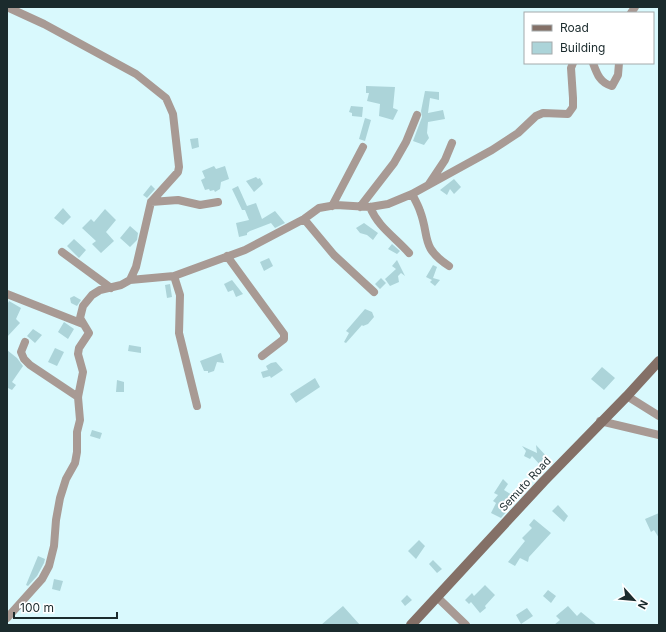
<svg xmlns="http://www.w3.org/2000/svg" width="666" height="632" font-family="Inter,sans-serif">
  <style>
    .building { fill: #acd4d9 }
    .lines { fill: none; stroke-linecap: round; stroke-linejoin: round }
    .street { stroke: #a89a94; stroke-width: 8 }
    .secondary { stroke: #847067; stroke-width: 10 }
    .labels { text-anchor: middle; stroke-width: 4; stroke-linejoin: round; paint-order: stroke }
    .street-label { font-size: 11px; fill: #1b2b2d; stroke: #fff }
  </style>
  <rect width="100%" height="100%" fill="#d9f9fd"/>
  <path class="building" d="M 366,86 L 395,87 L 393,108 L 398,110 L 393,120 L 379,116 L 380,104 L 367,101 L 369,93 L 366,93 Z
    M 425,91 L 439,92 L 439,100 L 430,98 L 428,113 L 443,110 L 445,119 L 428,122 L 427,133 L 429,138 L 424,145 L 413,141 L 422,117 L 421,111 Z
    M 351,106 L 363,107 L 362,117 L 352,116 L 352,113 L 349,112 Z
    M 365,118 L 371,120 L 365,141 L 359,139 Z
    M 198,138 L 199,147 L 192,149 L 190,139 Z
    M 214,166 L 216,169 L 225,166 L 229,179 L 221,182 L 220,189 L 215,192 L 214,190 L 210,191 L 209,189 L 205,190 L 201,180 L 205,178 L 202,171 Z
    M 256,177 L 258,179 L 260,178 L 263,184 L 254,192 L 246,181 Z
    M 454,179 L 461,187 L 454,194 L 450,189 L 447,195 L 440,190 Z
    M 151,185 L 155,189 L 147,198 L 143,195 Z
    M 238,186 L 247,206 L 256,203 L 262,219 L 275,211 L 285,223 L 275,228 L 271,223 L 250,231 L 247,233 L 247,235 L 239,237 L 236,223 L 249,220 L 245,210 L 242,210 L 232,189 Z
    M 63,208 L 71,217 L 63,225 L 54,218 Z
    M 105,209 L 116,220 L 106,232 L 114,241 L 101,253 L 92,244 L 96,241 L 82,228 L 91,219 L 94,222 Z
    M 364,223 L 378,233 L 373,240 L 367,235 L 360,233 L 356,228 Z
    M 130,226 L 138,233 L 137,240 L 130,247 L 120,238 Z
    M 74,239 L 86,250 L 79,258 L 67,246 Z
    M 392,244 L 400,251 L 397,254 L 388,249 Z
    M 269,258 L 273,266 L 264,271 L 260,262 Z
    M 397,260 L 405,276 L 401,273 L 398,276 L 399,282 L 390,286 L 385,279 L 396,269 L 392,266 Z
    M 433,265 L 437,267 L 433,278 L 440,280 L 435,286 L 430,282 L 432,280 L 426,277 Z
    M 381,278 L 386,283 L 380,289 L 375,284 Z
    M 232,280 L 243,294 L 236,297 L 233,290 L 228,292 L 224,284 Z
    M 170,284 L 172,297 L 167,298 L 165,285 Z
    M 74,296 L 81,300 L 77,306 L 71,303 L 70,298 Z
    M 9,301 L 21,308 L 16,319 L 20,323 L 7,337 L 7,305 Z
    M 365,309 L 372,312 L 374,317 L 368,324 L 363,326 L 362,325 L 346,343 L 344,342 L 349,333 L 346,331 Z
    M 64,322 L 74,329 L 68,339 L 58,332 Z
    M 33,329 L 42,335 L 35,343 L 27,336 Z
    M 129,345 L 141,347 L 141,353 L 128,351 Z
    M 55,348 L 64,352 L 57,366 L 48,362 Z
    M 7,350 L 17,358 L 23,366 L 12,382 L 16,385 L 12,390 L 8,388 L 7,389 Z
    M 221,353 L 224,363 L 217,362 L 214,371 L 208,373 L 208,371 L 204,371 L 200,361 Z
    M 276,362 L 283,370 L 271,378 L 270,376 L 263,378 L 261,372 L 268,370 L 266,366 L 271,363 Z
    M 602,367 L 615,378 L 604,390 L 591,379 Z
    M 315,378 L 320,387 L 296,403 L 290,394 Z
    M 117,380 L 124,382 L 124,392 L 116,392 Z
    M 92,430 L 102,433 L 100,439 L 90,436 Z
    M 536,445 L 549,459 L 541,466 L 532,456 L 530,459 L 524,456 L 526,451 L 522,446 L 537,453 Z
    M 503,479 L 508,484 L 504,490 L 512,495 L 502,511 L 506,512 L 501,518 L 491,513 L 496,503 L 493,501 L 498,495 L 494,493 Z
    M 558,505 L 568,516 L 564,522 L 552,511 Z
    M 659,513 L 659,538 L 654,530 L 651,532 L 645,519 Z
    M 534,519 L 551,533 L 529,557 L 528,562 L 520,558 L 515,566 L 508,562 L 525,541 L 522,538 L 532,528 L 529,525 Z
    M 419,540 L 425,546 L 416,559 L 408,551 Z
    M 38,556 L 45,559 L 44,563 L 37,576 L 28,586 L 26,585 Z
    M 433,560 L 442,569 L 437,573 L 429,564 Z
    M 54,579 L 63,581 L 60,591 L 52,589 Z
    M 485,585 L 495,595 L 485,606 L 486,608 L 480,613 L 471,602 L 469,604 L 465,600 L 472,593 L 474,596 Z
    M 548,590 L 556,596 L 551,603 L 543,596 Z
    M 407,595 L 412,600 L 405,606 L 401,601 Z
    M 343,606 L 360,625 L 321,625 Z
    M 568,606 L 577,616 L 581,612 L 597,625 L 554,625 L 560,620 L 556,616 Z
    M 527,608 L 533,616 L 521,624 L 516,615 Z"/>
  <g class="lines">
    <path class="street" d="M 7,7 L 44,24 L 136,74 L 166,98 L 173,114 L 179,167 L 178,172 L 151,202 L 136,267 L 130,280 L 121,285 L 100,290 L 92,295 L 83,306 L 80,318 L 89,333 L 79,348 L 78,354 L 83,372 L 78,397 L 80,420 L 77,432 L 77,452 L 75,463 L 66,479 L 60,498 L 56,520 L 54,546 L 49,566 L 42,579 L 7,618
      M 631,13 L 635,7
      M 593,63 C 597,74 600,83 612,86 L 618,75 L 619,63
      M 429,184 L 445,160 L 452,143
      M 412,194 C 415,200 418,205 420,211 C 430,237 420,247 449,266
      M 151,202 L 178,200 L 200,205 L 218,202
      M 332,206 L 363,147
      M 360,207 L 394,163 L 406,142 L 417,115
      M 370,207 C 378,227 395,237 409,253
      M 304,219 L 334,255 L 374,292
      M 62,252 L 111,288
      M 227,256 L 284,334 L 284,339 L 262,356
      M 174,276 L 180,295 L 179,333 L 197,406
      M 130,280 L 174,276 L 245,250 L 304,219 L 319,208 L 336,205 L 370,207 L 388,204 L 412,194 L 492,150 L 518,133 L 536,116 L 543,113 L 568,114 L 573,107 L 573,98 L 571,68 L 573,63
      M 7,294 L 83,324
      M 25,342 L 21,352 L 24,359 L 30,365 L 78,397
      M 627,396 L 659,416
      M 600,421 L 659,435
      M 437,597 L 466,625"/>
    <path class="secondary" d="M 411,625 L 544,481 L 627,396 L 659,361"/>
  </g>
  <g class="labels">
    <g class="street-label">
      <text transform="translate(525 484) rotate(-47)" y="4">Semuto Road</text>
    </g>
  </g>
  <rect width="666" height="632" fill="none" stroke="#1b2b2d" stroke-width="16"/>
  <rect x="524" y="12" width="130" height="52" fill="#ffffff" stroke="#a4aaab"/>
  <rect x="532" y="25" width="20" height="6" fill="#847067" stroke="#a4aaab"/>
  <text x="560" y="32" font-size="12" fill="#1b2b2d">Road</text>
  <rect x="532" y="42" width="20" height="12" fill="#acd4d9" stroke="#a4aaab"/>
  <text x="560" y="52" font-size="12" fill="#1b2b2d">Building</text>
  <g transform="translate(634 600) rotate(117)" stroke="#ffffff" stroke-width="3" paint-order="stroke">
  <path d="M0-3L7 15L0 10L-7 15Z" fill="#1b2b2d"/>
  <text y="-6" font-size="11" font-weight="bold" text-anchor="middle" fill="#1b2b2d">N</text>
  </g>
  <path d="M14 612v6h103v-6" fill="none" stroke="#1b2b2d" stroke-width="2"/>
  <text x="20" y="612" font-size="12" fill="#1b2b2d" stroke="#ffffff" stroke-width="3" paint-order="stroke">100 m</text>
</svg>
